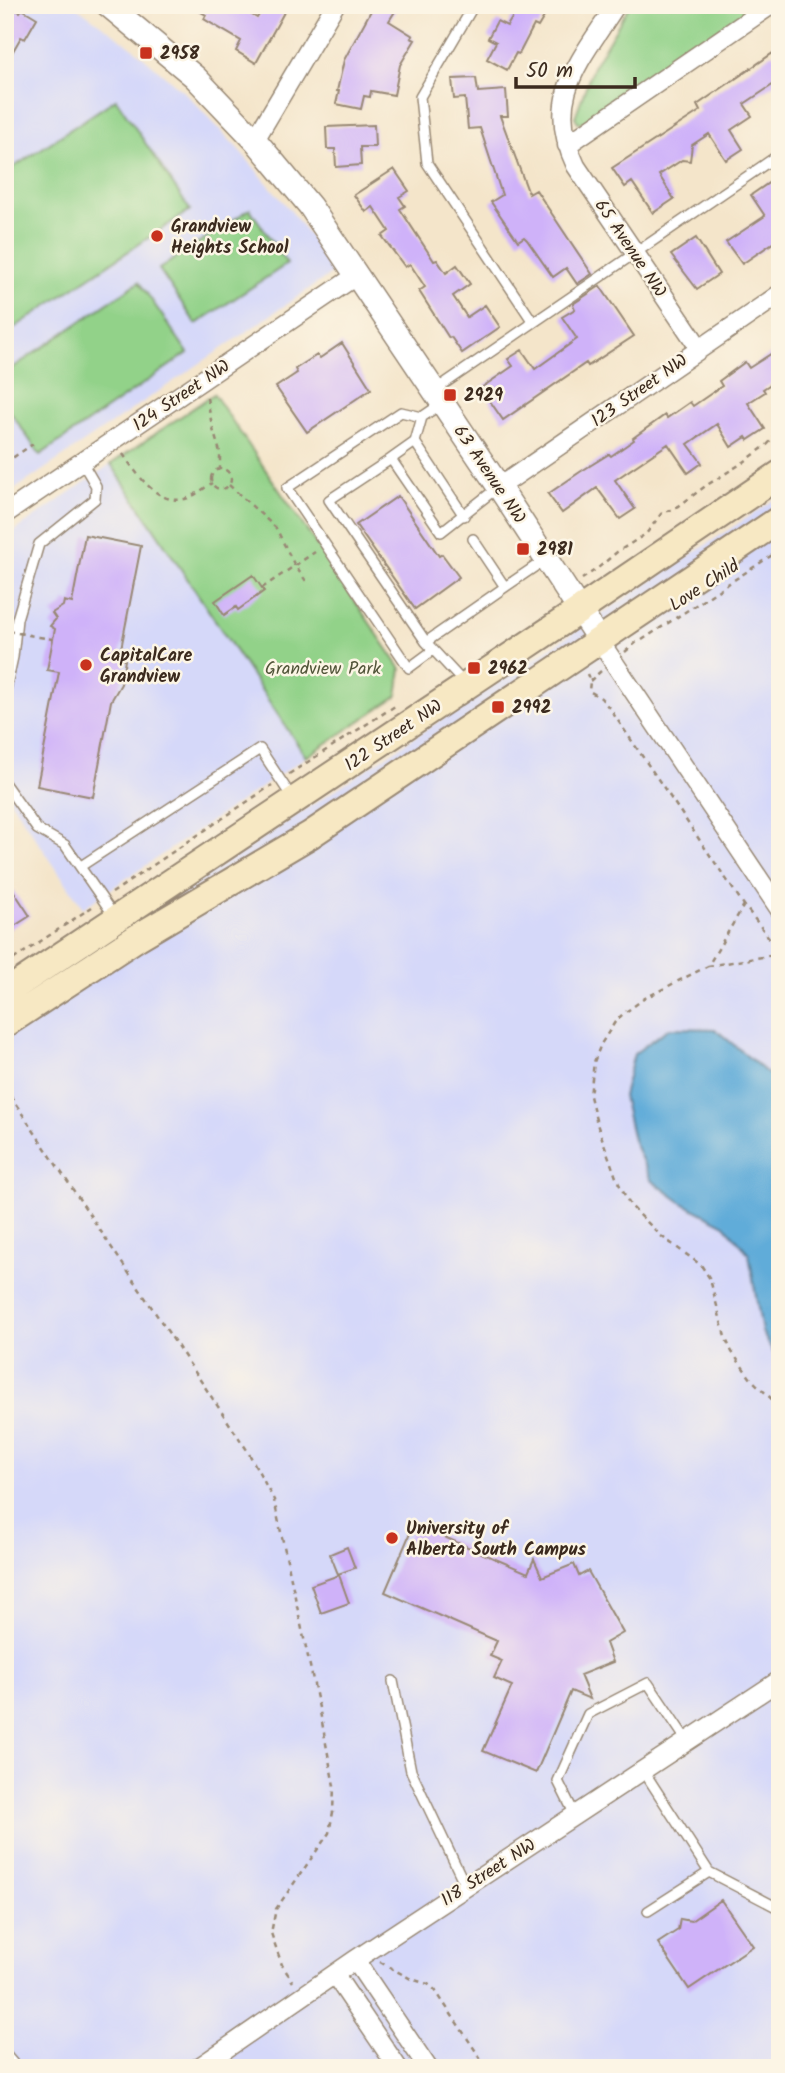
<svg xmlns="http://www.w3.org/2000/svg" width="785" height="2073" font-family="Kalam,sans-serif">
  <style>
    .built { fill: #d5d8f9 }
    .green { fill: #92d289; stroke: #667e54; stroke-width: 2 }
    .water { fill: #61acd9; stroke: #4e6b7c; stroke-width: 2 }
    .building { fill: #cfb2f9 }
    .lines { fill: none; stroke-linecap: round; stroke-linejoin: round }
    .service-casing { stroke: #988874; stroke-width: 12 }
    .minor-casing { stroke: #988874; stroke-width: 21 }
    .tertiary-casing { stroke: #988874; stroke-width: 26 }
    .secondary-casing { stroke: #988874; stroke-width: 30 }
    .path { stroke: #988874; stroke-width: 2.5; stroke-dasharray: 5 5; stroke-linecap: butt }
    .service { stroke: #fff; stroke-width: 9 }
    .minor { stroke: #fff; stroke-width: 18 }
    .tertiary { stroke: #fff; stroke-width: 23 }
    .secondary { stroke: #f7e8c3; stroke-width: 26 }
    .path-bridge { stroke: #988874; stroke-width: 2.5; stroke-dasharray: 5 5; stroke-linecap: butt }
    .poi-dot { fill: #c8321e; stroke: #fcf5e5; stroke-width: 2.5 }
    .labels { text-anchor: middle; stroke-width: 5; stroke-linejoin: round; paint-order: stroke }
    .poi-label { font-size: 18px; font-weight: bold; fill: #3b2a1e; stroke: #fcf5e5; text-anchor: start }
    .street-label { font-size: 18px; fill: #3b2a1e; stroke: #fcf5e5 }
    .park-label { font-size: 18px; fill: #515439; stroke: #fcf5e5 }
  </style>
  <rect width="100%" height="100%" fill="#fcf5e5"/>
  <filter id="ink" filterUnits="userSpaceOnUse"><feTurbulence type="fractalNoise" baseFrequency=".0143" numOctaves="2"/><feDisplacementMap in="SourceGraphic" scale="14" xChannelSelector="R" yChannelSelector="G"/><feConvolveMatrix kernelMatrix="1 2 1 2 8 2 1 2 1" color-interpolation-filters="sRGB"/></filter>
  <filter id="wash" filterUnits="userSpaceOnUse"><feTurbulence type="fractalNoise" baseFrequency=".00686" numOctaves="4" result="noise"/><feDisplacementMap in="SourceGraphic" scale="28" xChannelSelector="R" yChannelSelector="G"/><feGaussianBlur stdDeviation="1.57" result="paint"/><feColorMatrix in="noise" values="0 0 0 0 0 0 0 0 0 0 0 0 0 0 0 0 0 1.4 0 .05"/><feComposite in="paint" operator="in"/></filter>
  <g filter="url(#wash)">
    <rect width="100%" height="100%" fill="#f4e5ca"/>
    <path class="built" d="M 5,5 L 74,5 L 132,47 L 187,95 L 240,151 L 291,211 L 327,261 L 331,274 L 5,496 Z
      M 111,464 L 306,757 L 83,908 L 5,793 L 5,538 Z
      M 780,496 L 780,2068 L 5,2068 L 5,1008 Z"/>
    <path class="green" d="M 630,5 L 757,5 L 583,123 L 578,122 L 575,117 L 593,67 Z
      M 116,99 L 190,210 L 8,332 L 5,328 L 5,173 Z
      M 250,209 L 287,264 L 196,324 L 159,269 Z
      M 139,282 L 188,353 L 40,455 L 5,404 L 5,373 Z
      M 214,394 L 401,669 L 397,696 L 306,757 L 111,464 Z"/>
    <path class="water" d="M 669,1028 L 715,1029 L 780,1084 L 780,1364 L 762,1332 L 749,1254 L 725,1225 L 684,1204 L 651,1180 L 633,1140 L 623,1096 L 634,1054 Z"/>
    <g id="blocks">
      <path class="building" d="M 5,5 L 20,12 L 22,9 L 37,18 L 25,39 L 21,37 L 5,65 Z
        M 189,5 L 235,5 L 257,18 L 265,5 L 288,5 L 256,63 L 236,51 L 241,41 L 204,19 L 206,15 Z
        M 374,5 L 399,5 L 389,21 L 413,36 L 411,38 L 415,40 L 400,65 L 394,95 L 371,91 L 370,97 L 364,96 L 361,109 L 336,104 L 339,91 L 337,91 L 344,60 Z
        M 520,5 L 551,5 L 538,27 L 534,25 L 519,54 L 516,53 L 507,70 L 487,59 L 496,42 L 488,38 L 497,21 L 507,26 Z
        M 773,53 L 780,63 L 780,80 L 744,104 L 752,116 L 731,130 L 743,149 L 726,160 L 709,134 L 692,145 L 690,161 L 682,160 L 659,175 L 674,199 L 653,213 L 632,182 L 625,187 L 612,168 L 700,111 L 697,105 Z
        M 476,78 L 478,92 L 506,90 L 508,116 L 500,116 L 529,194 L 536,190 L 592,274 L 577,284 L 566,268 L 553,277 L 527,240 L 524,237 L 518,241 L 491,202 L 502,195 L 480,128 L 468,129 L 465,98 L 454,99 L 452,79 Z
        M 374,125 L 375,147 L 360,147 L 361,165 L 336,167 L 335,149 L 327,149 L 326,127 Z
        M 394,169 L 409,191 L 399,197 L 405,206 L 400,209 L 434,261 L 437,260 L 446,273 L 457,265 L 470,284 L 453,296 L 467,317 L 485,305 L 500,327 L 462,353 L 451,337 L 449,338 L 419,291 L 425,287 L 410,264 L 405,267 L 382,236 L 389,231 L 373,207 L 366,212 L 354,195 Z
        M 770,182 L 780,196 L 780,238 L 742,264 L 726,242 L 765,216 L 751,195 Z
        M 696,238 L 719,274 L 697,289 L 671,255 Z
        M 600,286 L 634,336 L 588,366 L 586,363 L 503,420 L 481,388 L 513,366 L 508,359 L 522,350 L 535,369 L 577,339 L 562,317 L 575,309 L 573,304 Z
        M 342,343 L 371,389 L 307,432 L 276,387 L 297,373 L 295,369 L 317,355 L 320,358 Z
        M 780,348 L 780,378 L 763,389 L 765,392 L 748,403 L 765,429 L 748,440 L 746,437 L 731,447 L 717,424 L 688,444 L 702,463 L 688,473 L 668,444 L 615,480 L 635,509 L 620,519 L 597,488 L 562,513 L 548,494 L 580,472 L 609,454 L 611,456 L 634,440 L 633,438 L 665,415 L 667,418 L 690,402 L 693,406 L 722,386 L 719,381 L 745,362 L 749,368 Z
        M 398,496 L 439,556 L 442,554 L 459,577 L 415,609 L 356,525 Z
        M 85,535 L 141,546 L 119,659 L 125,660 L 121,684 L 111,701 L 93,797 L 37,786 L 59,672 L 47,670 L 55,629 L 50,626 L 56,619 L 52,613 L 63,606 L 64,601 L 72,603 Z
        M 253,575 L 264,591 L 238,610 L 236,607 L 224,615 L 215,601 Z
        M 5,878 L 30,916 L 5,932 Z
        M 414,1524 L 528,1573 L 534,1559 L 542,1577 L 574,1564 L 579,1576 L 588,1571 L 623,1633 L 606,1643 L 613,1662 L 580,1675 L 590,1699 L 571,1691 L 536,1773 L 483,1751 L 512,1686 L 494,1678 L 502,1661 L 490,1656 L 497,1641 L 385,1592 Z
        M 347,1547 L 355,1568 L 338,1574 L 330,1554 Z
        M 339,1575 L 349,1603 L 321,1613 L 311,1585 Z
        M 721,1900 L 753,1946 L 689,1989 L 658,1943 L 678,1930 L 680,1919 L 691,1921 Z"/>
    </g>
  </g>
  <g filter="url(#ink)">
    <use href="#blocks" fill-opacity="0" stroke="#988874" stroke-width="2"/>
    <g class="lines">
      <defs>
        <path id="service" d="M 474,5 L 420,97 L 427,163 L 533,322
          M 435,390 L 780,154
          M 441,404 L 422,417 L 415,442 L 464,516
          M 422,417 L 401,412 L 287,488 L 409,668 L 432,651
          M 391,459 L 415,442
          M 473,539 L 505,587 L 546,559
          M 426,642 L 505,587
          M 464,683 L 426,642 L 329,500 L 391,459 L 441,532 L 497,488
          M 5,694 L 13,657 L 17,619 L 39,544 L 95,499 L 96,486 L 82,462
          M 5,784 L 37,829 L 65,845 L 114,916
          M 81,866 L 260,749 L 293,799
          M 393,1681 L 411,1771 L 466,1887
          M 643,1770 L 709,1872 L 648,1911
          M 575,1815 L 558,1781 L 588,1714 L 648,1683 L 687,1741
          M 709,1872 L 780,1909
          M 5,2054 L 17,2068"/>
        <path id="minor" d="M 616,5 C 580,62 543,97 576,166 L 700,349
          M 255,140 L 335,5
          M 567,145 L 771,5
          M 499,487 L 780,294
          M 5,514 L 357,275
          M 599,640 L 780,910
          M 355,1960 L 428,2068
          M 335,1975 L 398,2068
          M 198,2068 L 355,1960 L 780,1680"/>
        <path id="tertiary" d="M 108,5 L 195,77 L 255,140 L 310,206 L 499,487 L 599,640"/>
        <path id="secondary" d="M 5,993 L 562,622 L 780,474
          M 5,1024 L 138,937 L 310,835 L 780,519"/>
      </defs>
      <use href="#service" class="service-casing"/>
      <use href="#minor" class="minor-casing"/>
      <use href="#tertiary" class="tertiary-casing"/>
      <use href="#secondary" class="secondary-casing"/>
      <path class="path" d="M 82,5 L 91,12
        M 207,398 L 212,426 L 220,452 L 220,469
        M 123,454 C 137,474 159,508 188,498 C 196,495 204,488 212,483
        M 5,463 L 33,444
        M211 479a10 10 0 1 1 20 0a10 10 0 1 1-20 0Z
        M 229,485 L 276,528 L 295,566 L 309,585
        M 582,579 L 598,568 L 617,552 L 646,534 L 661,514 L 679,506 L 707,485 L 744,462 L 767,445 L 780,431
        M 262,588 L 315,552
        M 39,637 L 53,639
        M 642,640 L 780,550
        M 625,652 L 638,641
        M 587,674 L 590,681 L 589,691 L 601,698 L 610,709 L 744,905 L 780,952
        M 590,681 L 601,671
        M 289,774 L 395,706
        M 112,893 L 272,785
        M 744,905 L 708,966 L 645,998 L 623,1014 L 615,1022 L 601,1044 L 594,1062 L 590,1096 L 597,1124 L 617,1180 L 630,1205 L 661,1236 L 701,1265 L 710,1279 L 725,1337 L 732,1352 L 751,1379 L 780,1407
        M 5,965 L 92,907
        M 708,966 L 780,954
        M 5,1088 L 247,1450 L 274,1500 L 321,1717 L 334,1786 L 333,1812 L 329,1833 L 276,1909 L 271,1933 L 282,1965 L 293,1982
        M 380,1962 L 411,1979 L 428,1984 L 435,1990 L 487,2068"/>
      <use href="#service" class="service"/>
      <use href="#minor" class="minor"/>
      <use href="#tertiary" class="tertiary"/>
      <use href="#secondary" class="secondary"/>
      <path class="path-bridge" d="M 8,631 L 39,637"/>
    </g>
  </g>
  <g class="poi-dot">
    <rect x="139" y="46" width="14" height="14" rx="3.5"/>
    <circle cx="157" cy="236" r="7"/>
    <rect x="443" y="388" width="14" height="14" rx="3.5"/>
    <rect x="516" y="542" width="14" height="14" rx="3.5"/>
    <circle cx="86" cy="665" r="7"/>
    <rect x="467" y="661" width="14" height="14" rx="3.5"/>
    <rect x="491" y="700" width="14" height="14" rx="3.5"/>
    <circle cx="392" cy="1538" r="7"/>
  </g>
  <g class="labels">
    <g class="poi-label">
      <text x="160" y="59">2958</text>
      <text x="171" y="232">Grandview<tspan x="171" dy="21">Heights School</tspan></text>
      <text x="464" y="401">2929</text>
      <text x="537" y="555">2981</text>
      <text x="100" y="661">CapitalCare<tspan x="100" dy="21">Grandview</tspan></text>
      <text x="488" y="674">2962</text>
      <text x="512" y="713">2992</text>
      <text x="406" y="1534">University of<tspan x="406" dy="21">Alberta South Campus</tspan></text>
    </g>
    <g class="street-label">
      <text transform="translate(631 248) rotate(56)" y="6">65 Avenue NW</text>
      <text transform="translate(639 390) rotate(-35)" y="6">123 Street NW</text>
      <text transform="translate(181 395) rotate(-34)" y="6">124 Street NW</text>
      <text transform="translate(490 474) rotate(56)" y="6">63 Avenue NW</text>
      <text transform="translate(704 585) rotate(-33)" y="6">Love Child</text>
      <text transform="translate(393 735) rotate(-34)" y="6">122 Street NW</text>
      <text transform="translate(488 1872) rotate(-33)" y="6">118 Street NW</text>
    </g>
    <g class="park-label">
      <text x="323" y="674">Grandview Park</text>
    </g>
  </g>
  <rect width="785" height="2073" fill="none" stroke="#fcf5e5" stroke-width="28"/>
  <path d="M516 77v10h119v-10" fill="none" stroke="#3b2a1e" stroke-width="3.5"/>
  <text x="526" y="77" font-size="21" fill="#3b2a1e" stroke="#fcf5e5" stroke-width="5" paint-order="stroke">50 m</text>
</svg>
